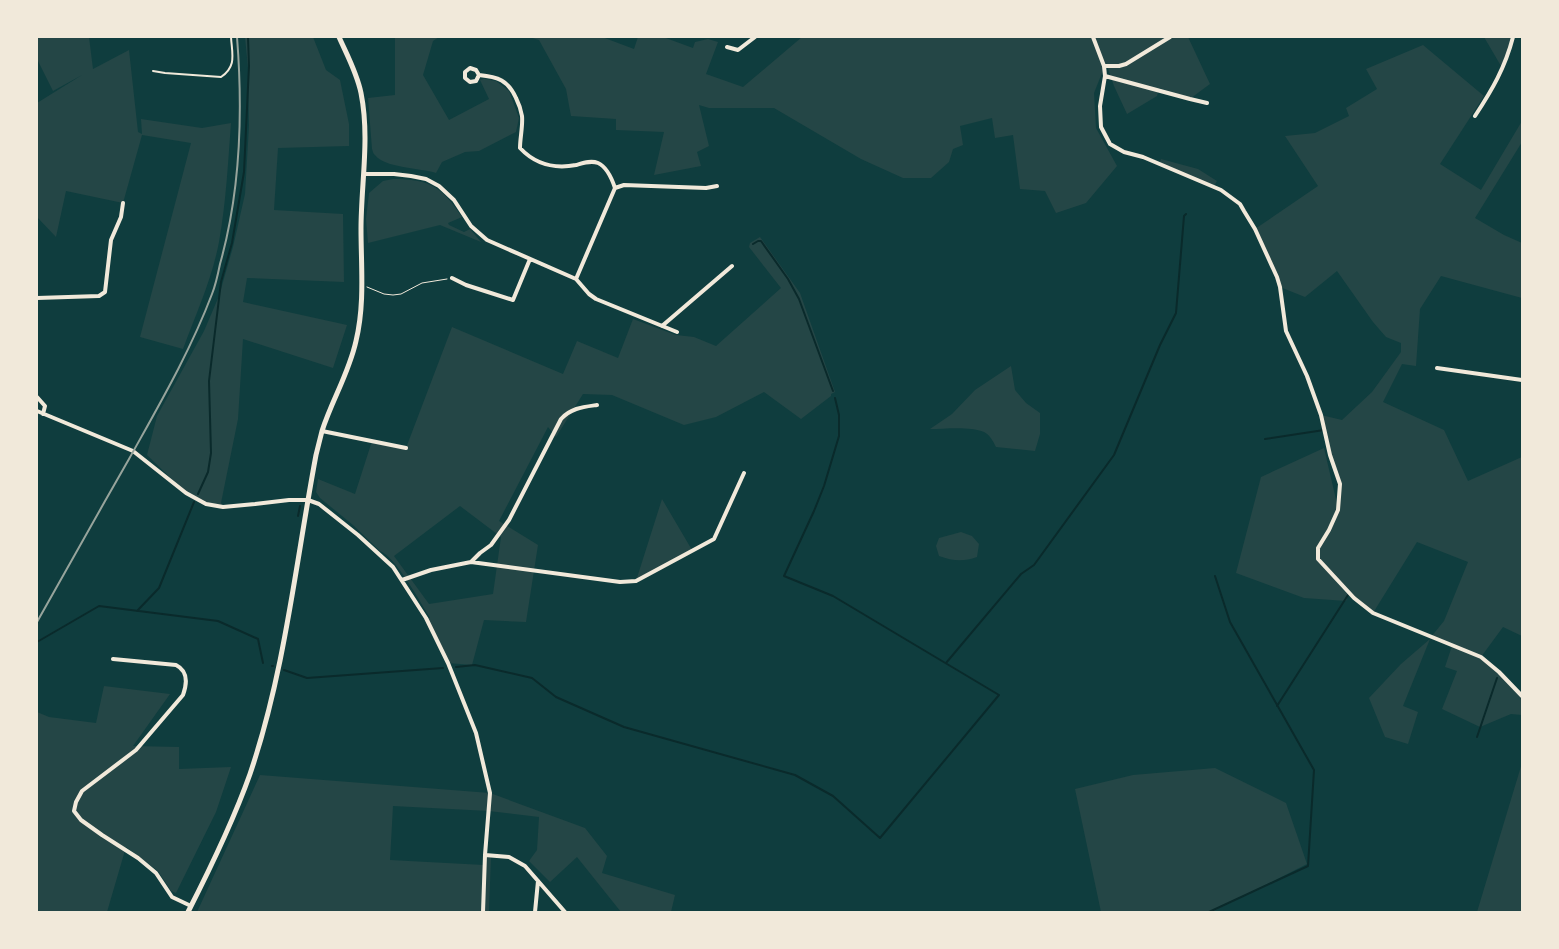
<svg xmlns="http://www.w3.org/2000/svg" width="1559" height="949" font-family="'Libre Baskerville',serif">
  <style>
    .green { fill: #244646; fill-rule: evenodd }
    .lines { fill: none; stroke-linecap: round; stroke-linejoin: round }
    .stream { stroke: #0a2a2b; stroke-width: 2 }
    .path { stroke: #f1e9da; stroke-width: 1 }
    .service { stroke: #f1e9da; stroke-width: 2 }
    .minor { stroke: #f1e9da; stroke-width: 4 }
    .tertiary { stroke: #f1e9da; stroke-width: 5 }
    .rail { stroke: #97a49c; stroke-width: 2 }
  </style>
  <rect width="100%" height="100%" fill="#0f3d3e"/>
  <path class="green" d="M 37,37 L 89,37 L 93,69 L 129,50 L 138,132 L 142,134 L 141,119 L 202,128 L 231,123 C 228,163 226,203 219,242 C 212,279 196,314 183,349 L 140,337 L 191,143 L 142,135 L 123,203 L 66,191 L 56,237 L 37,217 L 37,103 L 82,75 L 53,91 L 37,59 Z
    M 245,37 L 313,37 L 326,70 L 340,80 L 349,124 L 349,146 L 278,148 L 274,210 L 343,214 L 344,282 L 247,278 L 243,302 L 347,325 L 333,368 L 243,339 L 238,419 L 221,503 L 223,507 L 206,504 L 186,493 L 147,455 L 157,416 L 204,331 L 219,296 L 233,247 L 245,194 L 249,126 L 248,68 Z
    M 395,37 L 439,37 L 433,41 L 423,75 L 449,120 L 489,99 L 480,80 L 484,79 L 496,81 L 509,91 L 519,118 L 516,132 L 479,151 L 465,152 L 442,162 L 436,173 C 421,168 384,168 375,155 C 373,154 373,151 372,149 L 368,98 L 395,95 Z
    M 529,37 L 602,37 L 634,49 L 638,37 L 663,37 L 693,48 L 695,42 L 708,39 L 718,42 L 706,74 L 743,87 L 802,37 L 1188,37 L 1210,84 L 1191,98 L 1159,88 L 1157,96 L 1127,114 L 1114,86 L 1106,63 L 1094,93 L 1096,128 L 1117,166 L 1086,203 L 1056,213 L 1045,191 L 1020,189 L 1013,135 L 995,138 L 992,118 L 960,126 L 963,145 L 953,149 L 949,162 L 931,178 L 903,178 L 861,159 L 774,108 L 709,108 L 699,105 L 709,146 L 697,152 L 701,166 L 654,175 L 664,132 L 616,130 L 616,119 L 571,116 L 566,89 L 539,40 Z
    M 1484,37 L 1511,37 L 1507,54 L 1501,66 Z
    M 1423,45 L 1484,96 L 1440,164 L 1481,190 L 1522,121 L 1522,142 L 1475,218 L 1504,235 L 1522,243 L 1522,298 L 1441,276 L 1420,309 L 1416,366 L 1402,364 L 1383,402 L 1444,430 L 1468,481 L 1522,457 L 1522,636 L 1503,627 L 1481,657 L 1499,672 L 1522,699 L 1522,715 L 1511,714 L 1480,727 L 1442,709 L 1457,671 L 1445,667 L 1452,646 L 1431,637 L 1444,621 L 1468,562 L 1417,542 L 1373,613 L 1335,580 L 1348,595 L 1346,601 L 1304,598 L 1236,573 L 1261,477 L 1324,448 L 1338,508 L 1340,484 L 1330,455 L 1321,415 L 1342,420 L 1372,392 L 1401,352 L 1401,343 L 1386,337 L 1373,322 L 1337,271 L 1305,297 L 1280,287 L 1255,229 L 1318,186 L 1285,136 L 1315,133 L 1349,116 L 1346,108 L 1377,89 L 1366,69 Z
    M 1161,159 L 1198,169 L 1217,181 L 1214,186 L 1159,164 Z
    M 393,179 C 430,179 442,187 462,217 L 448,223 L 449,225 L 464,232 L 470,229 L 481,242 L 440,225 L 368,243 L 366,219 L 369,193 L 383,181 Z
    M 760,237 L 800,293 L 835,392 L 831,394 L 831,396 L 801,419 L 764,392 L 716,417 L 684,425 L 612,395 L 583,394 L 556,437 L 548,427 L 499,521 L 538,545 L 526,622 L 484,620 L 472,665 L 448,663 L 426,618 L 430,618 C 421,603 395,556 380,551 L 353,525 L 320,498 L 316,492 L 318,479 L 355,494 L 372,441 L 406,448 L 452,327 L 563,374 L 577,341 L 618,358 L 633,319 L 676,335 L 694,337 L 716,346 L 781,288 L 749,247 L 750,243 ZM 460,506 L 501,537 L 493,594 L 429,604 L 394,556 Z
    M 1011,366 L 1015,390 L 1026,403 L 1040,413 L 1040,434 L 1035,451 L 996,447 C 993,441 990,435 984,432 C 970,426 945,429 930,429 L 952,414 L 975,390 Z
    M 662,499 L 692,550 L 636,581 Z
    M 961,532 L 972,536 L 979,544 L 977,557 C 963,562 953,561 939,556 L 936,546 L 939,538 Z
    M 1430,639 L 1403,706 L 1418,712 L 1408,744 L 1385,737 L 1369,698 L 1401,664 Z
    M 104,686 L 170,694 L 133,746 L 179,747 L 179,769 L 231,767 L 216,812 L 176,893 L 171,891 L 158,871 L 126,847 L 107,912 L 37,912 L 37,712 L 49,717 L 96,723 Z
    M 1522,763 L 1522,912 L 1477,912 Z
    M 1215,768 L 1286,803 L 1307,864 L 1212,912 L 1101,912 L 1075,789 L 1133,775 Z
    M 260,775 L 490,793 L 585,828 L 607,856 L 602,873 L 675,895 L 671,912 L 621,912 L 577,857 L 550,882 L 529,861 L 537,850 L 539,817 L 489,811 L 393,806 L 390,860 L 484,865 L 485,855 L 491,856 L 489,912 L 197,912 Z"/>
  <g class="lines">
    <path class="stream" d="M 753,244 L 758,241 L 761,241 L 788,279 L 799,299 L 833,391
      M 1265,439 L 1324,430
      M 198,494 L 208,472 L 211,453 L 209,381 L 221,282 L 232,243 L 244,172 L 249,66 L 248,37
      M 298,516 L 300,506
      M 137,611 L 159,588 L 194,502
      M 37,642 L 99,606 L 218,621 L 258,639 L 263,663
      M 946,663 L 1021,574 L 1034,565 L 1114,455 L 1160,345 L 1176,313 L 1184,216 L 1186,214
      M 272,666 L 273,666
      M 456,667 L 475,665 L 532,678 L 556,697 L 624,727 L 795,775 L 833,796 L 880,838 L 999,695 L 833,596 L 784,576 L 814,511 L 824,486 L 839,436 L 839,415 L 835,398
      M 284,670 L 307,678 L 443,668
      M 1277,706 L 1348,595
      M 1477,737 L 1497,678
      M 1209,912 L 1308,866 L 1314,770 L 1230,622 L 1215,576"/>
    <path class="path" d="M 367,287 L 384,294 L 393,295 L 401,294 L 422,283 L 447,279"/>
    <path class="service" d="M 153,71 L 165,73 L 221,77 C 237,66 232,54 231,37"/>
    <path class="minor" d="M 1093,37 L 1104,66 L 1105,76 L 1100,106 L 1101,127 L 1110,144 L 1124,152 L 1143,157 L 1221,190 L 1240,204 L 1244,211 L 1255,229 L 1277,277 L 1280,287 L 1286,331 L 1307,376 L 1321,415 L 1330,455 L 1340,484 L 1338,510 L 1329,530 L 1318,548 L 1318,559 L 1354,598 L 1373,613 L 1481,657 L 1499,672 L 1522,696
      M 727,47 L 738,50 L 755,37
      M 1104,66 L 1119,66 L 1126,64 L 1170,37
      M 470,68 L 476,70 L 479,75 L 476,81 L 470,82 L 465,78 L 465,72 Z
      M 479,75 C 498,77 508,80 516,98 C 519,104 521,110 522,116 C 523,126 520,138 520,148 C 535,164 555,169 576,165 C 583,163 591,160 598,163 C 607,167 612,179 615,188
      M 1105,76 L 1190,99 L 1207,103
      M 1475,116 C 1492,90 1505,68 1513,37
      M 364,174 L 394,174 L 411,176 L 426,179 L 439,186 L 454,200 L 471,226 L 487,240 L 576,279 L 589,294 L 596,299 L 677,332
      M 452,278 L 466,285 L 513,300 L 530,259
      M 576,279 L 615,188 L 624,185 L 706,188 L 717,186
      M 37,298 L 99,296 L 105,292 L 111,240 L 121,217 L 123,203
      M 662,326 L 732,266
      M 1437,368 L 1522,380
      M 37,397 L 45,406 L 43,414
      M 37,411 L 133,451 L 186,493 L 206,504 L 223,507 L 255,504 L 289,500 L 308,500 L 319,504 L 358,535 L 393,567 L 426,618 L 448,663 L 476,733 L 490,793 L 485,855 L 483,912
      M 322,431 L 406,448
      M 471,562 L 480,553 L 491,545 L 509,520 L 561,419 C 571,408 583,407 597,405
      M 402,580 L 431,570 L 471,562 L 620,582 L 636,581 L 714,539 L 744,473
      M 113,659 L 176,665 C 188,671 187,684 183,695 L 136,750 L 82,791 L 76,802 L 74,811 L 81,820 L 102,835 L 138,858 L 156,873 L 172,897 L 191,906
      M 485,855 L 509,857 L 525,866 L 565,912
      M 535,912 L 538,881"/>
    <path class="tertiary" d="M 188,912 C 211,867 233,822 250,774 C 285,671 296,561 316,455 C 318,447 320,439 322,431 C 332,400 349,373 356,341 C 365,304 361,266 361,229 C 361,184 370,138 361,93 C 357,73 347,55 339,37"/>
    <path class="rail" d="M 37,622 C 68,567 98,513 129,459 C 159,405 190,352 212,294 C 216,284 218,274 220,264 C 241,190 243,113 237,37"/>
  </g>
  <rect width="1559" height="949" fill="none" stroke="#f1e9da" stroke-width="76"/>
</svg>
